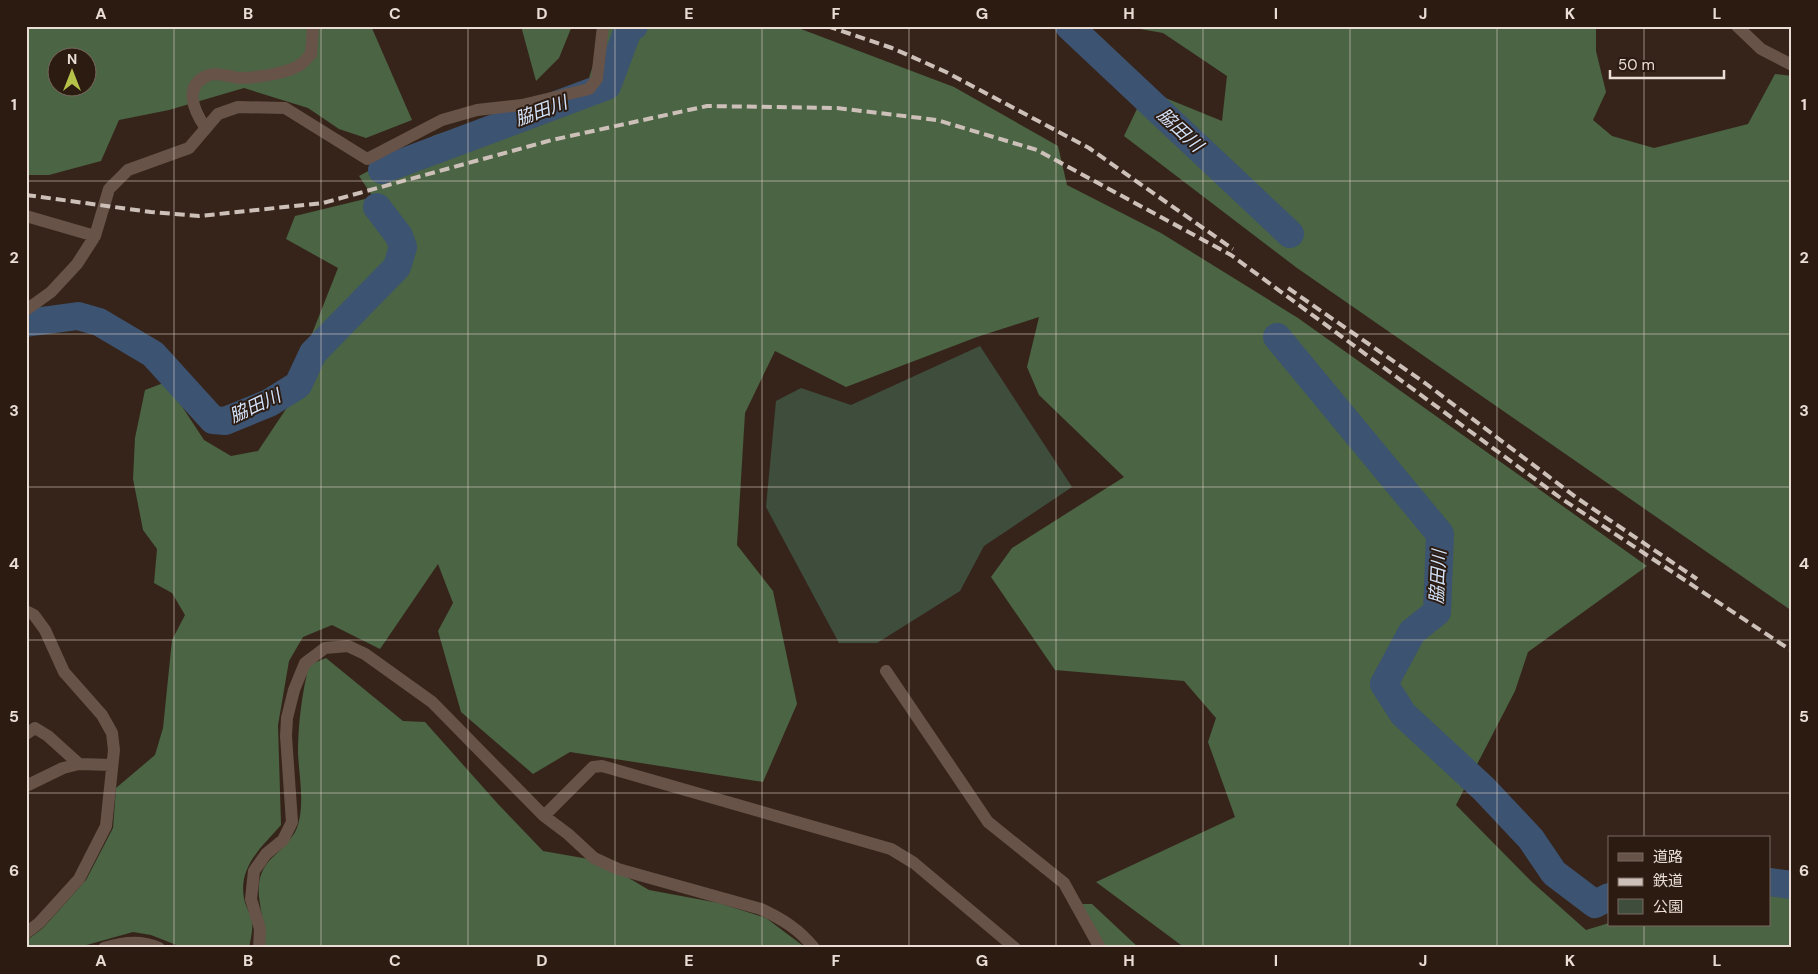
<svg xmlns="http://www.w3.org/2000/svg" width="1818" height="974" font-family="'DM Sans','Noto Sans JP',sans-serif">
  <style>
    .green { fill: #3f4e3c }
    .forest { fill: #4a6444; fill-rule: evenodd }
    .lines { fill: none; stroke-linecap: round; stroke-linejoin: round }
    .river { stroke: #3c5372; stroke-width: 28 }
    .minor { stroke: #675348; stroke-width: 12 }
    .rail { stroke: #cdc0b9; stroke-width: 4; stroke-dasharray: 10 5; stroke-linecap: butt }
    .grid { fill: none; stroke: #e9ddd6; stroke-width: 1; stroke-opacity: 0.55 }
    .labels { text-anchor: middle; stroke-width: 4; stroke-linejoin: round; paint-order: stroke }
    .water-label { font-size: 18px; font-style: italic; fill: #d3e3fa; stroke: #2c1b11 }
    .neatline { fill: none; stroke: #e9ddd6; stroke-width: 2 }
    .grid-label { font-size: 16px; text-anchor: middle; font-weight: bold; fill: #e9ddd6 }
  </style>
  <rect width="100%" height="100%" fill="#36241a"/>
  <path class="green" d="M 980,346 L 1072,487 L 984,546 L 960,591 L 877,643 L 839,643 L 766,507 L 776,401 L 801,388 L 851,405 Z"/>
  <path class="forest" d="M 26,26 L 371,26 L 412,120 L 366,138 L 339,129 L 308,108 L 244,88 L 169,110 L 119,120 L 101,161 L 49,175 L 26,175 ZM 58,58 L 88,58 L 88,88 L 58,88 Z
    M 521,26 L 572,26 L 559,58 L 536,81 Z
    M 605,26 L 793,26 L 954,87 L 1058,146 L 1067,185 L 1161,233 L 1298,318 L 1647,566 L 1528,652 L 1515,691 L 1456,805 L 1532,882 L 1586,930 L 1609,923 L 1609,925 L 1769,925 L 1769,895 L 1792,896 L 1792,948 L 1185,948 L 1096,882 L 1235,817 L 1208,742 L 1216,718 L 1184,681 L 1055,670 L 991,577 L 1012,548 L 1124,477 L 1039,395 L 1027,367 L 1039,317 L 977,337 L 846,387 L 775,351 L 745,413 L 737,545 L 773,591 L 797,704 L 763,782 L 570,752 L 533,774 L 461,712 L 438,631 L 453,603 L 438,564 L 380,649 L 332,625 L 303,637 L 289,661 L 278,725 L 281,825 C 263,846 238,866 244,898 C 245,905 249,911 251,917 C 254,927 251,937 249,948 L 184,948 L 151,935 L 133,932 L 76,948 L 26,948 L 26,941 L 43,928 L 86,880 L 113,828 L 116,788 L 155,755 L 163,728 L 172,640 L 185,615 L 172,593 L 154,583 L 157,549 L 143,530 L 133,479 L 135,438 L 145,390 L 166,382 L 204,440 L 231,456 L 258,451 L 290,403 L 304,354 L 338,268 L 286,239 L 295,216 L 373,197 L 359,176 L 435,135 L 585,91 Z
    M 1123,26 L 1596,26 L 1596,51 L 1606,92 L 1593,120 L 1612,136 L 1654,148 L 1748,124 L 1775,74 L 1792,76 L 1792,611 L 1297,268 L 1124,136 L 1146,90 L 1222,121 L 1227,76 L 1163,33 Z
    M 326,658 L 403,721 L 425,722 L 498,804 L 543,851 L 600,861 L 649,890 L 719,903 L 766,918 L 806,948 L 264,948 C 268,920 251,893 263,870 C 270,855 295,843 299,821 C 304,799 299,775 298,753 C 298,724 302,693 309,665 Z
    M 1073,904 L 1092,904 L 1139,948 L 1106,948 Z"/>
  <g class="lines">
    <path class="river" d="M 1069,26 L 1290,234
      M 382,170 L 607,86 L 629,27 L 634,26
      M 26,323 L 78,316 L 99,322 L 153,354 L 213,420 L 225,421 L 269,403 L 298,385 L 313,353 L 397,267 L 403,247 L 399,236 L 377,207
      M 1277,337 L 1440,534 L 1437,612 L 1412,632 L 1384,684 L 1403,714 L 1484,789 L 1531,839 L 1554,873 L 1595,904 L 1609,897
      M 1769,882 L 1792,885"/>
    <path class="minor" d="M 1737,26 L 1761,49 L 1792,65
      M 205,127 C 194,111 182,85 209,75 C 217,72 231,77 239,78 C 254,78 283,74 296,67 C 302,65 306,59 311,54 L 313,28 L 311,26
      M 26,216 L 95,236
      M 26,310 L 51,292 L 77,264 L 95,236 L 109,189 L 128,170 L 189,148 L 218,114 L 238,107 L 285,108 L 367,159 L 442,120 L 477,110 L 522,105 L 589,89 L 597,79 L 603,26
      M 26,611 L 34,615 L 45,630 L 64,672 L 102,715 L 112,733 L 114,750 L 106,826 L 79,879 L 39,923 L 26,933
      M 886,671 L 988,822 L 1064,883 L 1100,948
      M 26,734 L 35,728 L 48,736 L 79,764
      M 26,786 L 63,768 L 79,764 L 112,765
      M 544,816 L 593,767 L 602,766 L 891,849 L 914,863 L 1015,948
      M 104,948 C 122,942 142,940 159,948
      M 259,948 L 260,929 L 251,899 L 254,871 L 266,854 L 283,840 L 292,822 L 286,736 L 287,718 L 294,690 L 305,663 L 325,648 L 348,646 L 365,654 L 432,702 L 544,816 L 568,834 L 594,858 L 618,869 L 761,909 C 782,919 799,929 814,948"/>
    <path class="rail" d="M 827,26 L 892,48 L 946,72 L 1089,148 L 1233,249
      M 26,195 L 151,212 L 199,216 L 228,213 L 323,203 L 552,140 L 707,106 L 837,108 L 937,120 L 1037,150 L 1231,255 L 1562,499 L 1792,651
      M 1288,288 L 1425,383 L 1577,498 L 1697,579"/>
  </g>
  <path class="grid" d="M 174,26 L 174,948M 321,26 L 321,948M 468,26 L 468,948M 615,26 L 615,948M 762,26 L 762,948M 909,26 L 909,948M 1056,26 L 1056,948M 1203,26 L 1203,948M 1350,26 L 1350,948M 1497,26 L 1497,948M 1644,26 L 1644,838M 26,181 L 1792,181M 26,334 L 1792,334M 26,487 L 1792,487M 26,640 L 1792,640M 26,793 L 1792,793M 1644,925 L 1644,948"/>
  <g class="labels">
    <g class="water-label">
      <text transform="translate(541 111) rotate(-20)" y="6">脇田川</text>
      <text transform="translate(1180 130) rotate(43)" y="6">脇田川</text>
      <text transform="translate(255 406) rotate(-25)" y="6">脇田川</text>
      <text transform="translate(1438 577) rotate(-87)" y="6">脇田川</text>
    </g>
  </g>
  <rect width="1818" height="974" fill="none" stroke="#2c1b11" stroke-width="55"/>
  <rect x="1608" y="836" width="162" height="90" fill="#2c1b11" stroke="#786960"/>
  <rect x="1618" y="853" width="25" height="8" fill="#675348" stroke="#786960"/>
  <text x="1653" y="862" font-size="15" fill="#e9ddd6">道路</text>
  <rect x="1618" y="878" width="25" height="8" fill="#cdc0b9" stroke="#786960"/>
  <text x="1653" y="886" font-size="15" fill="#e9ddd6">鉄道</text>
  <rect x="1618" y="899" width="25" height="15" fill="#3f4e3c" stroke="#786960"/>
  <text x="1653" y="912" font-size="15" fill="#e9ddd6">公園</text>
  <g transform="translate(72 72)"><circle r="24" fill="#2c1b11" stroke="#786960"/>
  <path d="M0-4L9 19L0 12L-9 19Z" fill="#b6c149"/>
  <text y="-8" font-size="14" font-weight="bold" text-anchor="middle" fill="#e9ddd6">N</text>
  </g>
  <path d="M1610 70v8h114v-8" fill="none" stroke="#e9ddd6" stroke-width="2.5"/>
  <text x="1618" y="70" font-size="15" fill="#e9ddd6" stroke="#2c1b11" stroke-width="4" paint-order="stroke">50 m</text>
  <rect x="28" y="28" width="1762" height="918" class="neatline"/>
  <g class="grid-label">
    <text x="101" y="19">A</text>
    <text x="248" y="19">B</text>
    <text x="395" y="19">C</text>
    <text x="542" y="19">D</text>
    <text x="689" y="19">E</text>
    <text x="836" y="19">F</text>
    <text x="982" y="19">G</text>
    <text x="1129" y="19">H</text>
    <text x="1276" y="19">I</text>
    <text x="1423" y="19">J</text>
    <text x="1570" y="19">K</text>
    <text x="1717" y="19">L</text>
    <text x="14" y="110">1</text>
    <text x="1804" y="110">1</text>
    <text x="14" y="263">2</text>
    <text x="1804" y="263">2</text>
    <text x="14" y="416">3</text>
    <text x="1804" y="416">3</text>
    <text x="14" y="569">4</text>
    <text x="1804" y="569">4</text>
    <text x="14" y="722">5</text>
    <text x="1804" y="722">5</text>
    <text x="14" y="876">6</text>
    <text x="1804" y="876">6</text>
    <text x="101" y="966">A</text>
    <text x="248" y="966">B</text>
    <text x="395" y="966">C</text>
    <text x="542" y="966">D</text>
    <text x="689" y="966">E</text>
    <text x="836" y="966">F</text>
    <text x="982" y="966">G</text>
    <text x="1129" y="966">H</text>
    <text x="1276" y="966">I</text>
    <text x="1423" y="966">J</text>
    <text x="1570" y="966">K</text>
    <text x="1717" y="966">L</text>
  </g>
</svg>
